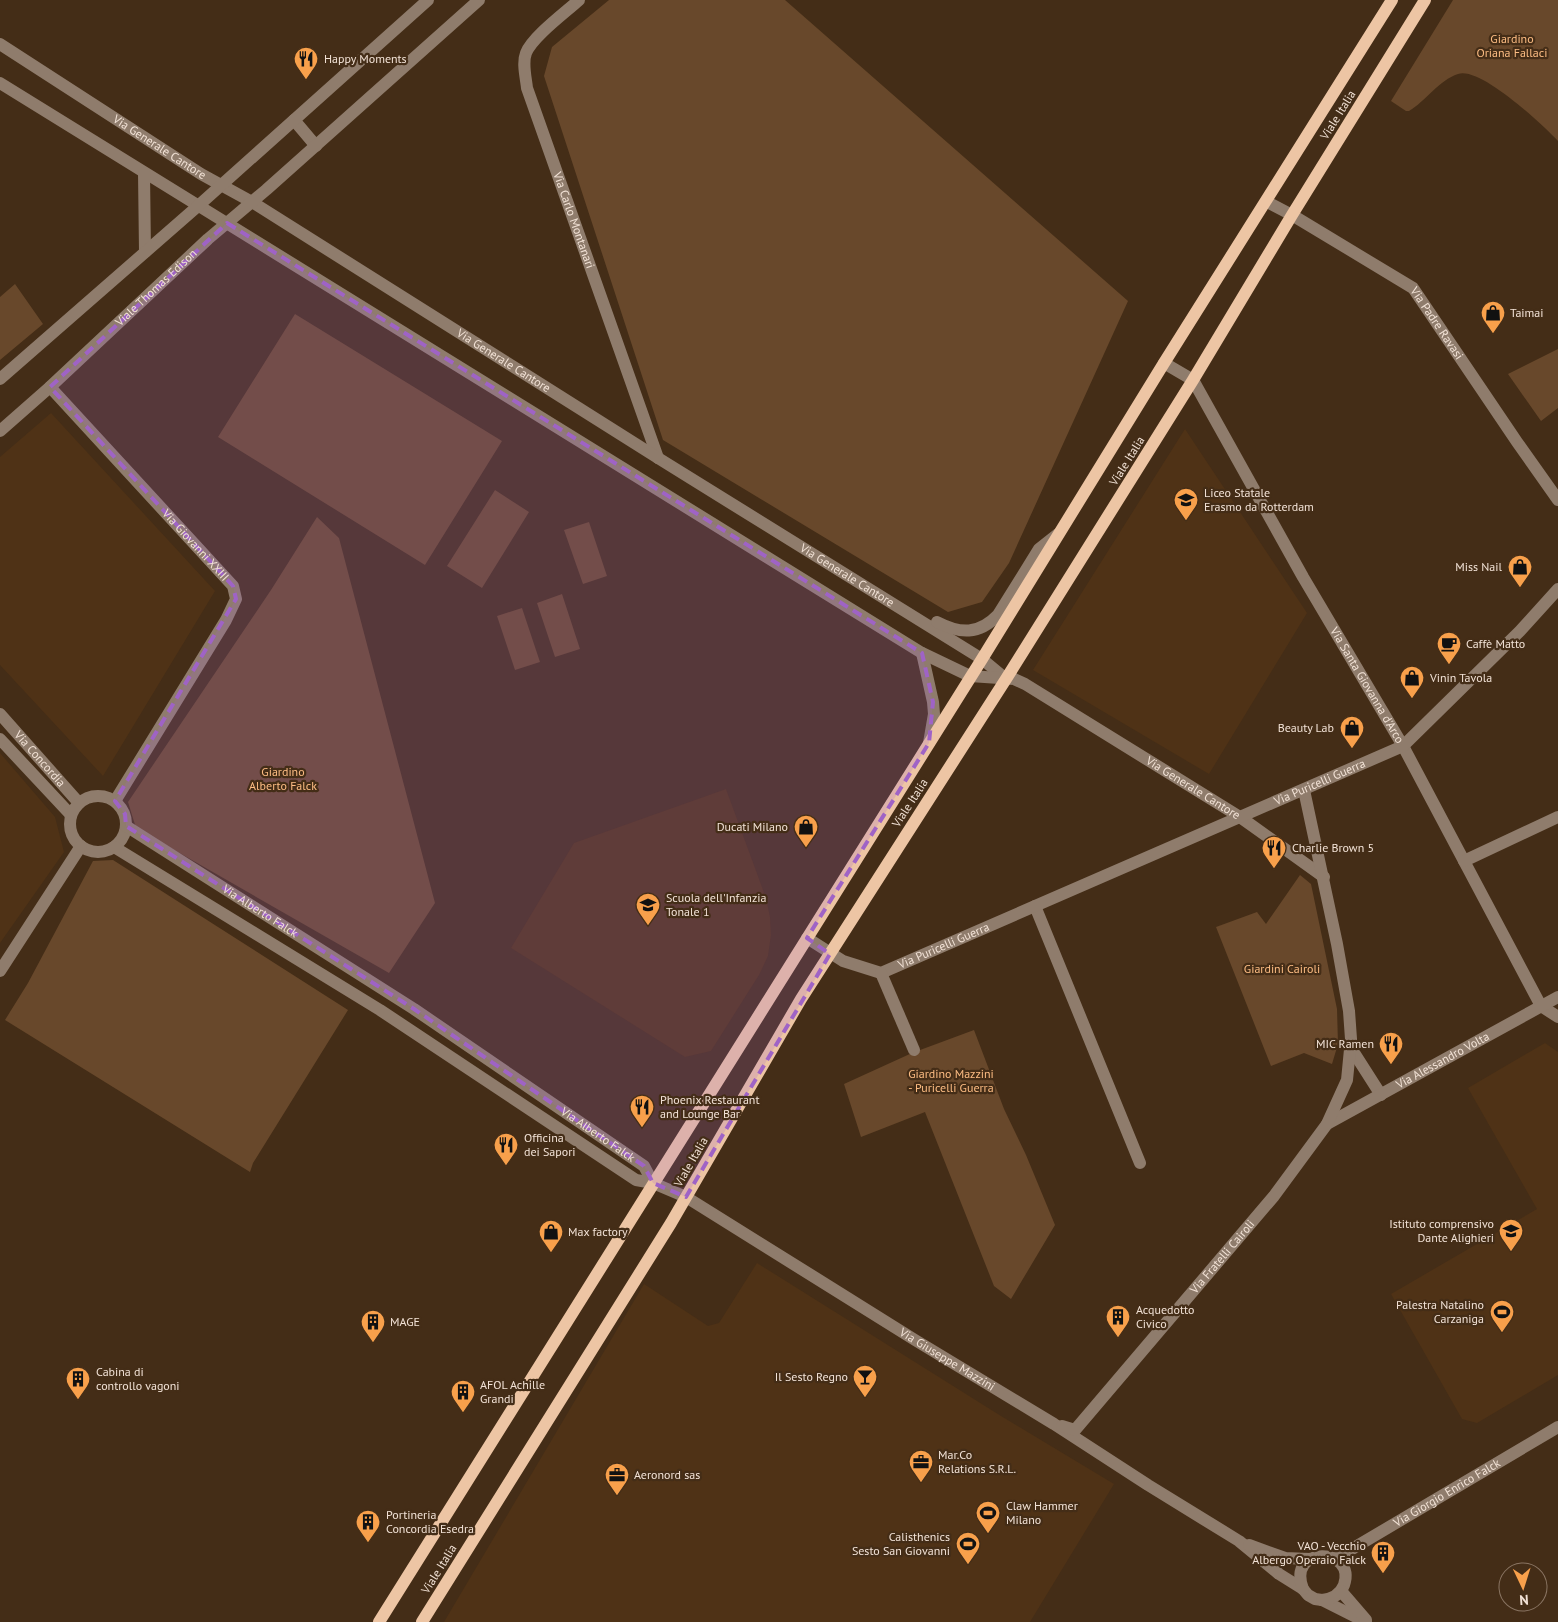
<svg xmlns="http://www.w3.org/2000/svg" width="1558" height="1622" font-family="'PT Sans',sans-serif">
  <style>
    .built { fill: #4f3216 }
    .green { fill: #68482b }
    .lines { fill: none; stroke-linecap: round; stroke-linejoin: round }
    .minor { stroke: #8f7c6c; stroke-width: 12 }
    .major { stroke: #edc5a4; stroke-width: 12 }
    .marked { fill: #9f63c6; fill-opacity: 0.2; stroke: #9f63c6; stroke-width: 4; stroke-dasharray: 10 6; stroke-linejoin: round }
    .labels { text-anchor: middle; stroke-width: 4.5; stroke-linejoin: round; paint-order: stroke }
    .park-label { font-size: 12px; fill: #fcbc83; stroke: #442d17 }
    .poi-label { font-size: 12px; fill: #f2e2d6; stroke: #442d17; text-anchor: start }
    .street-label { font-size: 12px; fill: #f2e2d6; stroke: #442d17 }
  </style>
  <rect width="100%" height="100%" fill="#442d17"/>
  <path class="built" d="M 51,413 L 215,591 L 103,776 L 0,665 L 0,457 Z
    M 1185,429 L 1307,613 L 1209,774 L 1033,670 Z
    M 0,753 L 55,817 L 64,852 L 0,943 Z
    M 726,789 L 766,898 L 770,917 L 771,935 L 768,956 L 759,975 L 711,1051 L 685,1057 L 511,948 L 574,843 Z
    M 1545,1043 L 1558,1052 L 1558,1375 L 1477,1423 L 1462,1419 L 1391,1294 L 1537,1209 L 1468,1088 Z
    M 757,1263 L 1001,1416 L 1114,1484 L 1030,1622 L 444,1622 L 644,1284 L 708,1326 L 719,1323 Z"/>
  <path class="green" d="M 609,0 L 785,0 L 1128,301 L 1009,563 L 982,602 L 948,612 L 663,440 L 544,76 L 552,47 Z
    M 1453,0 L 1558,0 L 1558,141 C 1543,125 1480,66 1458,74 C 1439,80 1426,101 1409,111 L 1406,111 L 1391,101 Z
    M 15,284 L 43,324 L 0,360 L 0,297 Z
    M 295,314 L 502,441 L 425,565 L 218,437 Z
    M 1558,349 L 1558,408 L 1541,421 L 1508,374 Z
    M 495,490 L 529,512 L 482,588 L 447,566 Z
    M 317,517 L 339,538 L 435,903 L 389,973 L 136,828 L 128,802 L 271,590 Z
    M 589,522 L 607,576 L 583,584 L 564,530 Z
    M 562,594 L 580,649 L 555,657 L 537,603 Z
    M 522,608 L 540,662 L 515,670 L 497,616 Z
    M 113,860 L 348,1010 L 253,1163 L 250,1172 L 5,1020 L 28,983 L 93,861 Z
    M 1300,875 L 1311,884 L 1337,1009 L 1338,1044 L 1332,1064 L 1304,1053 L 1271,1066 L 1216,927 L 1257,912 L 1266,924 Z
    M 974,1030 L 1004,1109 L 1026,1155 L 1055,1225 L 1011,1299 L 994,1286 L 925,1112 L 861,1137 L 844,1084 L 912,1053 Z"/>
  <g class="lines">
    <g class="minor">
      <path id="s1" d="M 579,0 C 566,12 532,37 526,53 C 522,63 526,78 527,88 L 658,458"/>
      <path id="s2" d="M 0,44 L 201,174 L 252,202 L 658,458 L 982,659 L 1006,679"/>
      <path id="s3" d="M 0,83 L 922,653 L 970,676 L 1014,679 L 1025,684 L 1240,817 L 1324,877"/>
      <path d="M 294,120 L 316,146"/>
      <path d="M 144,173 L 145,252"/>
      <path id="s4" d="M 1267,202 L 1292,215 L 1413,288 L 1517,442 L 1558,500"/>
      <path id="s5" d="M 1164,363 L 1193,380 L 1303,577 L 1403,746 L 1541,1006 L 1558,1017"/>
      <path d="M 0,379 L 198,206 L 428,0"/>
      <path id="s6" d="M 50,387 L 233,586 L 236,599 L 226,620 L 115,801"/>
      <path id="s7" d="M 0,431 L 50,387 L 208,239 L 266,190 L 479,0"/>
      <path d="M 937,622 C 960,634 979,635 998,615 L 1039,549 L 1058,534"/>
      <path d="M 922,653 L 933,702 L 934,714 L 929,743"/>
      <path id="s8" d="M 0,714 L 79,803"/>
      <path d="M 0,739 L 71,815"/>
      <circle cx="98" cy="824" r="28"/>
      <path id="s9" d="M 126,826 L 414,1009 L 644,1166 L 653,1183"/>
      <path id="s10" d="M 114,847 L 380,1010 L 636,1180 L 653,1183 L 686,1197 L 915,1340 L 1054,1424 L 1148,1485 L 1239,1541 L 1279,1574 L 1303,1589 L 1308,1595 L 1315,1599 L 1322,1600 L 1366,1622"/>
      <path d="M 1464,861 L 1558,817"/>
      <path d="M 1035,906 L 1140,1163"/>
      <path id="s11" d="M 807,938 L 843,961 L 881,973 L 1403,746 L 1520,631 L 1558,589"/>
      <path d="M 0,971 L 81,846"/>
      <path d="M 881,973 L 914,1050"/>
      <path d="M 1351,1048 L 1381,1095"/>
      <path id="s12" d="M 1327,1124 L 1558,997"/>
      <path id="s13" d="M 1062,1426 L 1075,1430 L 1274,1196 L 1327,1124 L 1347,1080 L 1351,1039 L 1349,1011 L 1337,944 L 1304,790"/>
      <path d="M 1249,1545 L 1285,1558 L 1310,1559"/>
      <path id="s14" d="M 1335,1559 L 1558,1427"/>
      <path d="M 1303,1589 C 1286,1545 1357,1547 1344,1585 C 1340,1595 1332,1599 1322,1600"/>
      <path d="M 1341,1591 L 1366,1620"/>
    </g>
    <path class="major" d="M 379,1622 L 982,659 L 1164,363 L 1392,0
      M 422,1622 L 671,1223 L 801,999 L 1006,679 L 1193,380 L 1292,215 L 1425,0"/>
  </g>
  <path class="marked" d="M 227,223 L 922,653 L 933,702 L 929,743 L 807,938 L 830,954 L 686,1197 L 653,1183 L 644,1166 L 414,1009 L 126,826 L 125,814 L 115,801 L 236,599 L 233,586 L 50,387 Z"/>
  <defs>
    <symbol id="restaurant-pin" viewBox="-11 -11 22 30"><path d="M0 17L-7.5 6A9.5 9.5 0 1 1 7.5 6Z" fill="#f8a04b" stroke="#442d17"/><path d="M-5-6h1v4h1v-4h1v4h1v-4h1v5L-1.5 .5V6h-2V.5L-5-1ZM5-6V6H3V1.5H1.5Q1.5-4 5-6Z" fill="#111"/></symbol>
    <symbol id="shop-pin" viewBox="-11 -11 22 30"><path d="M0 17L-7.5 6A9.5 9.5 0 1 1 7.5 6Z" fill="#f8a04b" stroke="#442d17"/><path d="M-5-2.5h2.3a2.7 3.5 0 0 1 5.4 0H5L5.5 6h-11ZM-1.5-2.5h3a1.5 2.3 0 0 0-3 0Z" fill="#111"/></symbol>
    <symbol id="school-pin" viewBox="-11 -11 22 30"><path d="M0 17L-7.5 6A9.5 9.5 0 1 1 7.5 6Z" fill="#f8a04b" stroke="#442d17"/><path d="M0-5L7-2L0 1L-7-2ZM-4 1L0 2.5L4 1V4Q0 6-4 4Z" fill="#111"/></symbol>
    <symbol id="cafe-pin" viewBox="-11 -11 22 30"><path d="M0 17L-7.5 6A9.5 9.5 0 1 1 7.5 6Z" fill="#f8a04b" stroke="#442d17"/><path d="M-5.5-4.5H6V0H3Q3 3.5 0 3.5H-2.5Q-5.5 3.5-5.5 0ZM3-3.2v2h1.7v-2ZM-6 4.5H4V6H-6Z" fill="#111"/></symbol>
    <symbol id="stadium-pin" viewBox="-11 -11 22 30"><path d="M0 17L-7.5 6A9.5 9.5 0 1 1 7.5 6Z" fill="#f8a04b" stroke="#442d17"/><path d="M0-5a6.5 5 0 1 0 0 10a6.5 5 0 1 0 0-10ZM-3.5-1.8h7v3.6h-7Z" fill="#111"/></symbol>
    <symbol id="building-pin" viewBox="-11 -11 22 30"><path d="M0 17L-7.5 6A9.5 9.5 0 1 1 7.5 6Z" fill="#f8a04b" stroke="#442d17"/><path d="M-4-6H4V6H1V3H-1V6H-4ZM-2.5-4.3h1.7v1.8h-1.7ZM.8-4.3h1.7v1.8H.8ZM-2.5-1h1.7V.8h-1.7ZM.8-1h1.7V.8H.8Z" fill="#111"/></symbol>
    <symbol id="bar-pin" viewBox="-11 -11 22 30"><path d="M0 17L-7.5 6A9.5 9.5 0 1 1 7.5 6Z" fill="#f8a04b" stroke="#442d17"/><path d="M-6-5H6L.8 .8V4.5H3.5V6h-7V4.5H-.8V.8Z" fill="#111"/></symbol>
    <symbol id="office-pin" viewBox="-11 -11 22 30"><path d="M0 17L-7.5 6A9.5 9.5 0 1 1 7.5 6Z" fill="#f8a04b" stroke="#442d17"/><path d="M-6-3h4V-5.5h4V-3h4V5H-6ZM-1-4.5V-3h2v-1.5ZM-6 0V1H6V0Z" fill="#111"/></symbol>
  </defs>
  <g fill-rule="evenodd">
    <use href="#restaurant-pin" x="292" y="45" width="28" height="38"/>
    <use href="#shop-pin" x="1479" y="299" width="28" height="38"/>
    <use href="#school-pin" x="1172" y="486" width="28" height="38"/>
    <use href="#shop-pin" x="1506" y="553" width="28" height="38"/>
    <use href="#cafe-pin" x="1435" y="630" width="28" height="38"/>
    <use href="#shop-pin" x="1398" y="664" width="28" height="38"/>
    <use href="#shop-pin" x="1338" y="714" width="28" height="38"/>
    <use href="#shop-pin" x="792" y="813" width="28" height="38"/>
    <use href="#restaurant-pin" x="1260" y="834" width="28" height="38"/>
    <use href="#school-pin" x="634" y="891" width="28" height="38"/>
    <use href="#restaurant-pin" x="1377" y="1030" width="28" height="38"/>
    <use href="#restaurant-pin" x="628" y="1093" width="28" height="38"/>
    <use href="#restaurant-pin" x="492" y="1131" width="28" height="38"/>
    <use href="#school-pin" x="1497" y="1217" width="28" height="38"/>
    <use href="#shop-pin" x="537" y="1218" width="28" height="38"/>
    <use href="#stadium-pin" x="1488" y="1298" width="28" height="38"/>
    <use href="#building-pin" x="1104" y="1303" width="28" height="38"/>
    <use href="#building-pin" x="359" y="1308" width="28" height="38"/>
    <use href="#bar-pin" x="851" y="1363" width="28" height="38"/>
    <use href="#building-pin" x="64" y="1365" width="28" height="38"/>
    <use href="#building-pin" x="449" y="1378" width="28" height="38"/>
    <use href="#office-pin" x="907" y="1448" width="28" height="38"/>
    <use href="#office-pin" x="603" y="1461" width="28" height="38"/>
    <use href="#stadium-pin" x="974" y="1499" width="28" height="38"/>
    <use href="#building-pin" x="354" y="1508" width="28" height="38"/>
    <use href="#stadium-pin" x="954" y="1530" width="28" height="38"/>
    <use href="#building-pin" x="1369" y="1539" width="28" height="38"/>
  </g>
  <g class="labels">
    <g class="park-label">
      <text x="1512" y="43">Giardino<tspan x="1512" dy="14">Oriana Fallaci</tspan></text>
      <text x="283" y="776">Giardino<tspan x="283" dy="14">Alberto Falck</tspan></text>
      <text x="1282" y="973">Giardini Cairoli</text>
      <text x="951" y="1078">Giardino Mazzini<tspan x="951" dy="14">- Puricelli Guerra</tspan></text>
    </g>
    <g class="poi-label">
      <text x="324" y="63">Happy Moments</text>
      <text x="1510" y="317">Taimai</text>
      <text x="1204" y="497">Liceo Statale<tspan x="1204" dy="14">Erasmo da Rotterdam</tspan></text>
      <text x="1502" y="571" text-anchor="end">Miss Nail</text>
      <text x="1466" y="648">Caffè Matto</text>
      <text x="1430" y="682">Vinin Tavola</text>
      <text x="1334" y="732" text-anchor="end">Beauty Lab</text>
      <text x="788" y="831" text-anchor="end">Ducati Milano</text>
      <text x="1292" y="852">Charlie Brown 5</text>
      <text x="666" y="902">Scuola dell'Infanzia<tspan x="666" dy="14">Tonale 1</tspan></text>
      <text x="1374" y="1048" text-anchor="end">MIC Ramen</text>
      <text x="660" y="1104">Phoenix Restaurant<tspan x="660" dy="14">and Lounge Bar</tspan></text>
      <text x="524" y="1142">Officina<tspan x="524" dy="14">dei Sapori</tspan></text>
      <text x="1494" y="1228" text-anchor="end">Istituto comprensivo<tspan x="1494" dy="14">Dante Alighieri</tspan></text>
      <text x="568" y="1236">Max factory</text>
      <text x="1484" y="1309" text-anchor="end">Palestra Natalino<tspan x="1484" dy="14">Carzaniga</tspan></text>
      <text x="1136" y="1314">Acquedotto<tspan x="1136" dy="14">Civico</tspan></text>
      <text x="390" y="1326">MAGE</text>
      <text x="96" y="1376">Cabina di<tspan x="96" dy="14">controllo vagoni</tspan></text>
      <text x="848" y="1381" text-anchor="end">Il Sesto Regno</text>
      <text x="480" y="1389">AFOL Achille<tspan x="480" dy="14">Grandi</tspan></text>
      <text x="938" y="1459">Mar.Co<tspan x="938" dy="14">Relations S.R.L.</tspan></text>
      <text x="634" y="1479">Aeronord sas</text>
      <text x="1006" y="1510">Claw Hammer<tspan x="1006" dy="14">Milano</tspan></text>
      <text x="386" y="1519">Portineria<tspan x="386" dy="14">Concordia Esedra</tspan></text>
      <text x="950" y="1541" text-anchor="end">Calisthenics<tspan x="950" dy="14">Sesto San Giovanni</tspan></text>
      <text x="1366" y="1550" text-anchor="end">VAO - Vecchio<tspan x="1366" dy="14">Albergo Operaio Falck</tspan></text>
    </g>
    <g class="street-label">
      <text transform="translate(1338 115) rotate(-58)" y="4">Viale Italia</text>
      <text dy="4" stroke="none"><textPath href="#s2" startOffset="190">Via Generale Cantore</textPath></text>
      <text dy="4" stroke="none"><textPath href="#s1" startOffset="251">Via Carlo Montanari</textPath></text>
      <text dy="4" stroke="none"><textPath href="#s7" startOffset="212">Viale Thomas Edison</textPath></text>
      <text dy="4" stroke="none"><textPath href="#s4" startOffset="212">Via Padre Ravasi</textPath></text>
      <text dy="4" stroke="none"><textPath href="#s2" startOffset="595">Via Generale Cantore</textPath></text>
      <text transform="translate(1127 461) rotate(-58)" y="4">Viale Italia</text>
      <text dy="4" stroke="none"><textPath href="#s6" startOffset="215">Via Giovanni XXIII</textPath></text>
      <text dy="4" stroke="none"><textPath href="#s2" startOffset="1000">Via Generale Cantore</textPath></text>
      <text dy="4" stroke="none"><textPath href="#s5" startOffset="385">Via Santa Giovanna d'Arco</textPath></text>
      <text dy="4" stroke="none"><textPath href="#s8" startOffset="60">Via Concordia</textPath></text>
      <text dy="4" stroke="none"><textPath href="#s11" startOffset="561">Via Puricelli Guerra</textPath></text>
      <text dy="4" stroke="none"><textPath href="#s3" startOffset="1391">Via Generale Cantore</textPath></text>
      <text transform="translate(910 803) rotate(-57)" y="4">Viale Italia</text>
      <text dy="4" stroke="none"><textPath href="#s9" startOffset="159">Via Alberto Falck</textPath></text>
      <text dy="4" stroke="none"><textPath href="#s11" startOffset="151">Via Puricelli Guerra</textPath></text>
      <text dy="4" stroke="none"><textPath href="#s12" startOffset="132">Via Alessandro Volta</textPath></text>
      <text dy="4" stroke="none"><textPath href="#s9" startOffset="564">Via Alberto Falck</textPath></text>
      <text transform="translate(691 1162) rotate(-60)" y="4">Viale Italia</text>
      <text dy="4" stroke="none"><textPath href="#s13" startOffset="241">Via Fratelli Cairoli</textPath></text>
      <text dy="4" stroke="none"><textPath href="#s10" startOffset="980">Via Giuseppe Mazzini</textPath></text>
      <text dy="4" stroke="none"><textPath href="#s14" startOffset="130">Via Giorgio Enrico Falck</textPath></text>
      <text transform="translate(439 1569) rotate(-58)" y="4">Viale Italia</text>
    </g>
  </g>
  <g transform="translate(1523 1587) rotate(176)"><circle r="24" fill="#442d17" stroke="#8a7563"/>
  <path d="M0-4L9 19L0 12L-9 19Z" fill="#f8a04b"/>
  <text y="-8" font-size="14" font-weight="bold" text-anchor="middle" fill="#f2e2d6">N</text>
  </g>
</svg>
